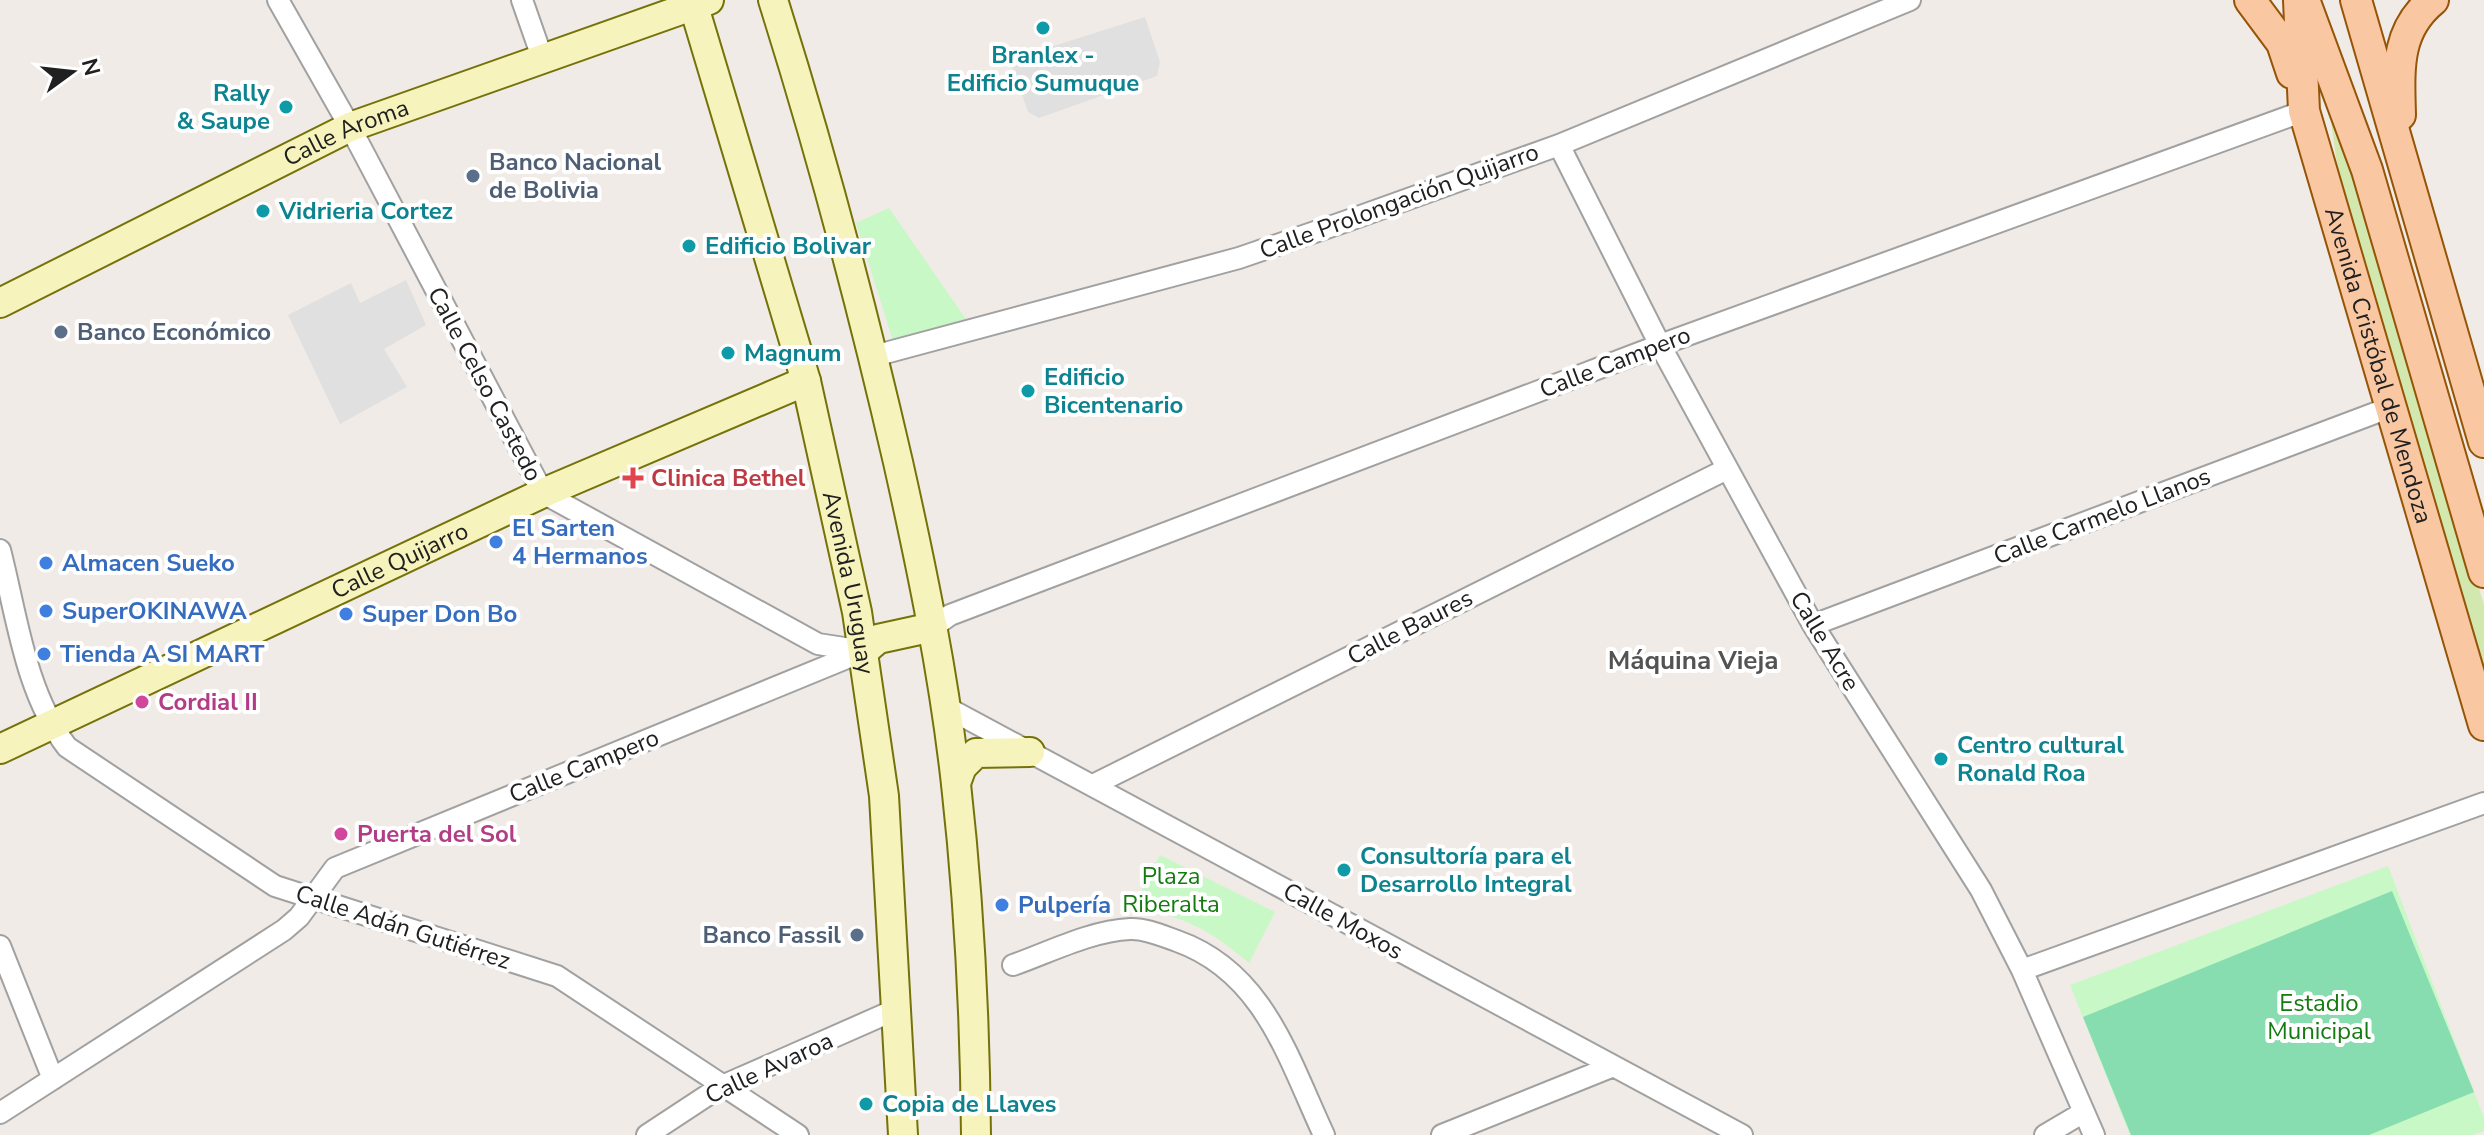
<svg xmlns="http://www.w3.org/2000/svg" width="2484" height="1135" font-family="'Nunito Sans',sans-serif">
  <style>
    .grass { fill: #d2e8ae }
    .park { fill: #c8f8c5 }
    .pitch { fill: #87dcb0 }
    .parking { fill: #e0e0e0 }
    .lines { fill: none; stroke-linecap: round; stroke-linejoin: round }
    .street-casing { stroke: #a1a1a1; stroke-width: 24 }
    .secondary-casing { stroke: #747209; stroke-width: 32 }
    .primary-casing { stroke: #955406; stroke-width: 34 }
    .street { stroke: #fff; stroke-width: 20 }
    .secondary { stroke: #f7f3bd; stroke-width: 28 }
    .primary { stroke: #f9c8a2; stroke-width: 30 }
    .culture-dot { fill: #0f9aa8; stroke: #fff; stroke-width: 3 }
    .service-dot { fill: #5c6f8a; stroke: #fff; stroke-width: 3 }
    .health-dot { fill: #e0444e; stroke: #fff; stroke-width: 3 }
    .shop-dot { fill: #3f7fe0; stroke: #fff; stroke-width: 3 }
    .hotel-dot { fill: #d1479c; stroke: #fff; stroke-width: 3 }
    .labels { text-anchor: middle; stroke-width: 8; stroke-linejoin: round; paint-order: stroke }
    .culture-label { font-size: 24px; font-weight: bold; fill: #0d838f; stroke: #fff; text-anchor: start }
    .street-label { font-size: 24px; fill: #202020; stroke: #fff }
    .service-label { font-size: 24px; font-weight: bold; fill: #4e5e75; stroke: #fff; text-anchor: start }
    .health-label { font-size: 24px; font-weight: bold; fill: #be3a42; stroke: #fff; text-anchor: start }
    .shop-label { font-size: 24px; font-weight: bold; fill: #366cbe; stroke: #fff; text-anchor: start }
    .hotel-label { font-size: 24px; font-weight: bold; fill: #b23c85; stroke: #fff; text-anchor: start }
    .park-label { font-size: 24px; fill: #147b10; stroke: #fff }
    .neighbourhood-label { font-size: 26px; font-weight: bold; fill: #535353; stroke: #fff }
  </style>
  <rect width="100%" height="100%" fill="#f0ebe6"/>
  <path class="grass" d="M 2329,109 L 2348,151 L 2484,605 L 2484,669 L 2338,170 Z"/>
  <path class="park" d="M 889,208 L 970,325 L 894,344 L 856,223 Z
    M 1160,855 L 1275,912 L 1249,963 C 1210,930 1184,915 1133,909 Z
    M 2388,866 L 2484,1118 L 2484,1131 L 2473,1135 L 2130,1135 L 2070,985 Z"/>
  <path class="pitch" d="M 2392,891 L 2474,1092 L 2369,1135 L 2131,1135 L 2083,1017 Z"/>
  <path class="parking" d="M 1145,17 L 1160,62 L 1157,76 L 1039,118 L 1028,112 L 1010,60 Z
    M 406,280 L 426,325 L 384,349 L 407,387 L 340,424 L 288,315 L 351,283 L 360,303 Z"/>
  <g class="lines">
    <defs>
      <path id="street" d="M 278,0 L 350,127 L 543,493 L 818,644 L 864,651
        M 522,0 L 543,60
        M 1559,145 L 1660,345 L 1813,625 L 1981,890 L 2022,970 L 2094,1135
        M 874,356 L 1239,258 L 1344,222 L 1559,145 L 1910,0
        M 0,550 C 17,616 25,692 67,747 L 275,886 L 557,976 L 798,1135
        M 1813,625 L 2391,407
        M 933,627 L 950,615 L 1660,345 L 2304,111
        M 944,706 L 1742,1135
        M 1093,785 L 1727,469
        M 0,946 L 53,1079
        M 1013,965 C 1050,952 1090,931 1130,929 C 1145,928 1163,936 1177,941 C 1264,972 1288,1058 1324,1135
        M 2022,970 L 2484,803
        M 0,1113 L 284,930 L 299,917 L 335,868 L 864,651
        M 647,1135 L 720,1087 L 897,1009
        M 1442,1135 L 1611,1067
        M 2045,1135 L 2084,1112"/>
      <g id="secondary">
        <path id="s1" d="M 692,0 L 806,381 L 857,612 L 884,796 L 903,1135"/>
        <path d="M 773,0 C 821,152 862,306 898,462 C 922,569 944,676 956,784 C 969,900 975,1018 976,1135"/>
        <path id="s2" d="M 0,303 L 350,127 L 709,0"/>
        <path d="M 864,651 L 878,639 L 933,627"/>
        <path id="s3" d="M 0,749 L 543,493 L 806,381"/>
        <path d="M 956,783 L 962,767 L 976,753 L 1030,752"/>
      </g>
      <g id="primary">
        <path d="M 2250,0 L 2282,43 L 2292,73"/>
        <path id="s4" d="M 2299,0 L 2304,111 L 2484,725"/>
        <path d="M 2356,0 L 2484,442"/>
        <path d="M 2306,5 L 2367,170 L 2484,572"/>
        <path d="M 2400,115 C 2399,71 2395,31 2433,0"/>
      </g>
    </defs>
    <use href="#street" class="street-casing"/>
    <use href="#secondary" class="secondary-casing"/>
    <use href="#primary" class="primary-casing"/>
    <use href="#street" class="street"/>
    <use href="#secondary" class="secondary"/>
    <use href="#primary" class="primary"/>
  </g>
  <g class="culture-dot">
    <circle cx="1043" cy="28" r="8"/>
    <circle cx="286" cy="107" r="8"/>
    <circle cx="263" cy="211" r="8"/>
    <circle cx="689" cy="246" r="8"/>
    <circle cx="728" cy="353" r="8"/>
    <circle cx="1028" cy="391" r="8"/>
    <circle cx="1941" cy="759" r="8"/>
    <circle cx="1344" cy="870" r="8"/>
    <circle cx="866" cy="1104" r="8"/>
  </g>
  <g class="service-dot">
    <circle cx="473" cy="176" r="8"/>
    <circle cx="61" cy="332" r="8"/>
    <circle cx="857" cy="935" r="8"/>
  </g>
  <path class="health-dot" d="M629 466h8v8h8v8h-8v8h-8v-8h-8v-8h8z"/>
  <g class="shop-dot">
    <circle cx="496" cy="542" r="8"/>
    <circle cx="46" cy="563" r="8"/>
    <circle cx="46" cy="611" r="8"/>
    <circle cx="346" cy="614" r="8"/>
    <circle cx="44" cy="654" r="8"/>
    <circle cx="1002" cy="905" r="8"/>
  </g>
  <g class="hotel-dot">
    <circle cx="142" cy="702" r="8"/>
    <circle cx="341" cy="834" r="8"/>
  </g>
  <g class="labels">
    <g class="culture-label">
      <text x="1043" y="63" text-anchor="middle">Branlex -<tspan x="1043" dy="28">Edificio Sumuque</tspan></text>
      <text x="270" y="101" text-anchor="end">Rally<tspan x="270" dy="28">&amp; Saupe</tspan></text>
      <text x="279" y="219">Vidrieria Cortez</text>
      <text x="705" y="254">Edificio Bolivar</text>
      <text x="744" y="361">Magnum</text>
      <text x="1044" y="385">Edificio<tspan x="1044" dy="28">Bicentenario</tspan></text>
      <text x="1957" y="753">Centro cultural<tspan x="1957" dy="28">Ronald Roa</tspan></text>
      <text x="1360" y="864">Consultoría para el<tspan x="1360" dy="28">Desarrollo Integral</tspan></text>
      <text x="882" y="1112">Copia de Llaves</text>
    </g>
    <g class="street-label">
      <text dy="8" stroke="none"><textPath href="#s2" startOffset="386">Calle Aroma</textPath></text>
      <text transform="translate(1399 201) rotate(-20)" y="8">Calle Prolongación Quijarro</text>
      <text transform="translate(1615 362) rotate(-21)" y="8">Calle Campero</text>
      <text dy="8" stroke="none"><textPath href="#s4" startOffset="376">Avenida Cristóbal de Mendoza</textPath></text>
      <text transform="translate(485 384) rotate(62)" y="8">Calle Celso Castedo</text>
      <text transform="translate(2102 516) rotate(-21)" y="8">Calle Carmelo Llanos</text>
      <text dy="8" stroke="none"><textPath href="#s3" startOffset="442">Calle Quijarro</textPath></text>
      <text dy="8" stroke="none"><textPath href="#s1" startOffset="604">Avenida Uruguay</textPath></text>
      <text transform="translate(1410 627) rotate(-27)" y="8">Calle Baures</text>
      <text transform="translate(1825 641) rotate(59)" y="8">Calle Acre</text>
      <text transform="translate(584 766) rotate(-22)" y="8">Calle Campero</text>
      <text transform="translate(1343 921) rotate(29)" y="8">Calle Moxos</text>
      <text transform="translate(403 927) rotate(18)" y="8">Calle Adán Gutiérrez</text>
      <text transform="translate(769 1068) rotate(-25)" y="8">Calle Avaroa</text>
    </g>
    <g class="service-label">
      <text x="489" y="170">Banco Nacional<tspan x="489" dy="28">de Bolivia</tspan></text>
      <text x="77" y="340">Banco Económico</text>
      <text x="841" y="943" text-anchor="end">Banco Fassil</text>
    </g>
    <g class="health-label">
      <text x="651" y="486">Clinica Bethel</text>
    </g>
    <g class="shop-label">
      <text x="512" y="536">El Sarten<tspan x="512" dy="28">4 Hermanos</tspan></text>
      <text x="62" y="571">Almacen Sueko</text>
      <text x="62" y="619">SuperOKINAWA</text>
      <text x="362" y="622">Super Don Bo</text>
      <text x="60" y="662">Tienda A SI MART</text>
      <text x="1018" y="913">Pulpería</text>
    </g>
    <g class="hotel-label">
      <text x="158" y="710">Cordial II</text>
      <text x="357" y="842">Puerta del Sol</text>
    </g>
    <g class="park-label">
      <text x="1171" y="884">Plaza<tspan x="1171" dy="28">Riberalta</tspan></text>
      <text x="2319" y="1011">Estadio<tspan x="2319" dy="28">Municipal</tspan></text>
    </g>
    <g class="neighbourhood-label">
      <text x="1693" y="669">Máquina Vieja</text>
    </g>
  </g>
  <g transform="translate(72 72) rotate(75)" stroke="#ffffff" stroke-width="6" paint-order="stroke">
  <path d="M0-6L14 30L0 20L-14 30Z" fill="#202020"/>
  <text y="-12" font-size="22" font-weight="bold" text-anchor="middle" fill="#202020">N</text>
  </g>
</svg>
